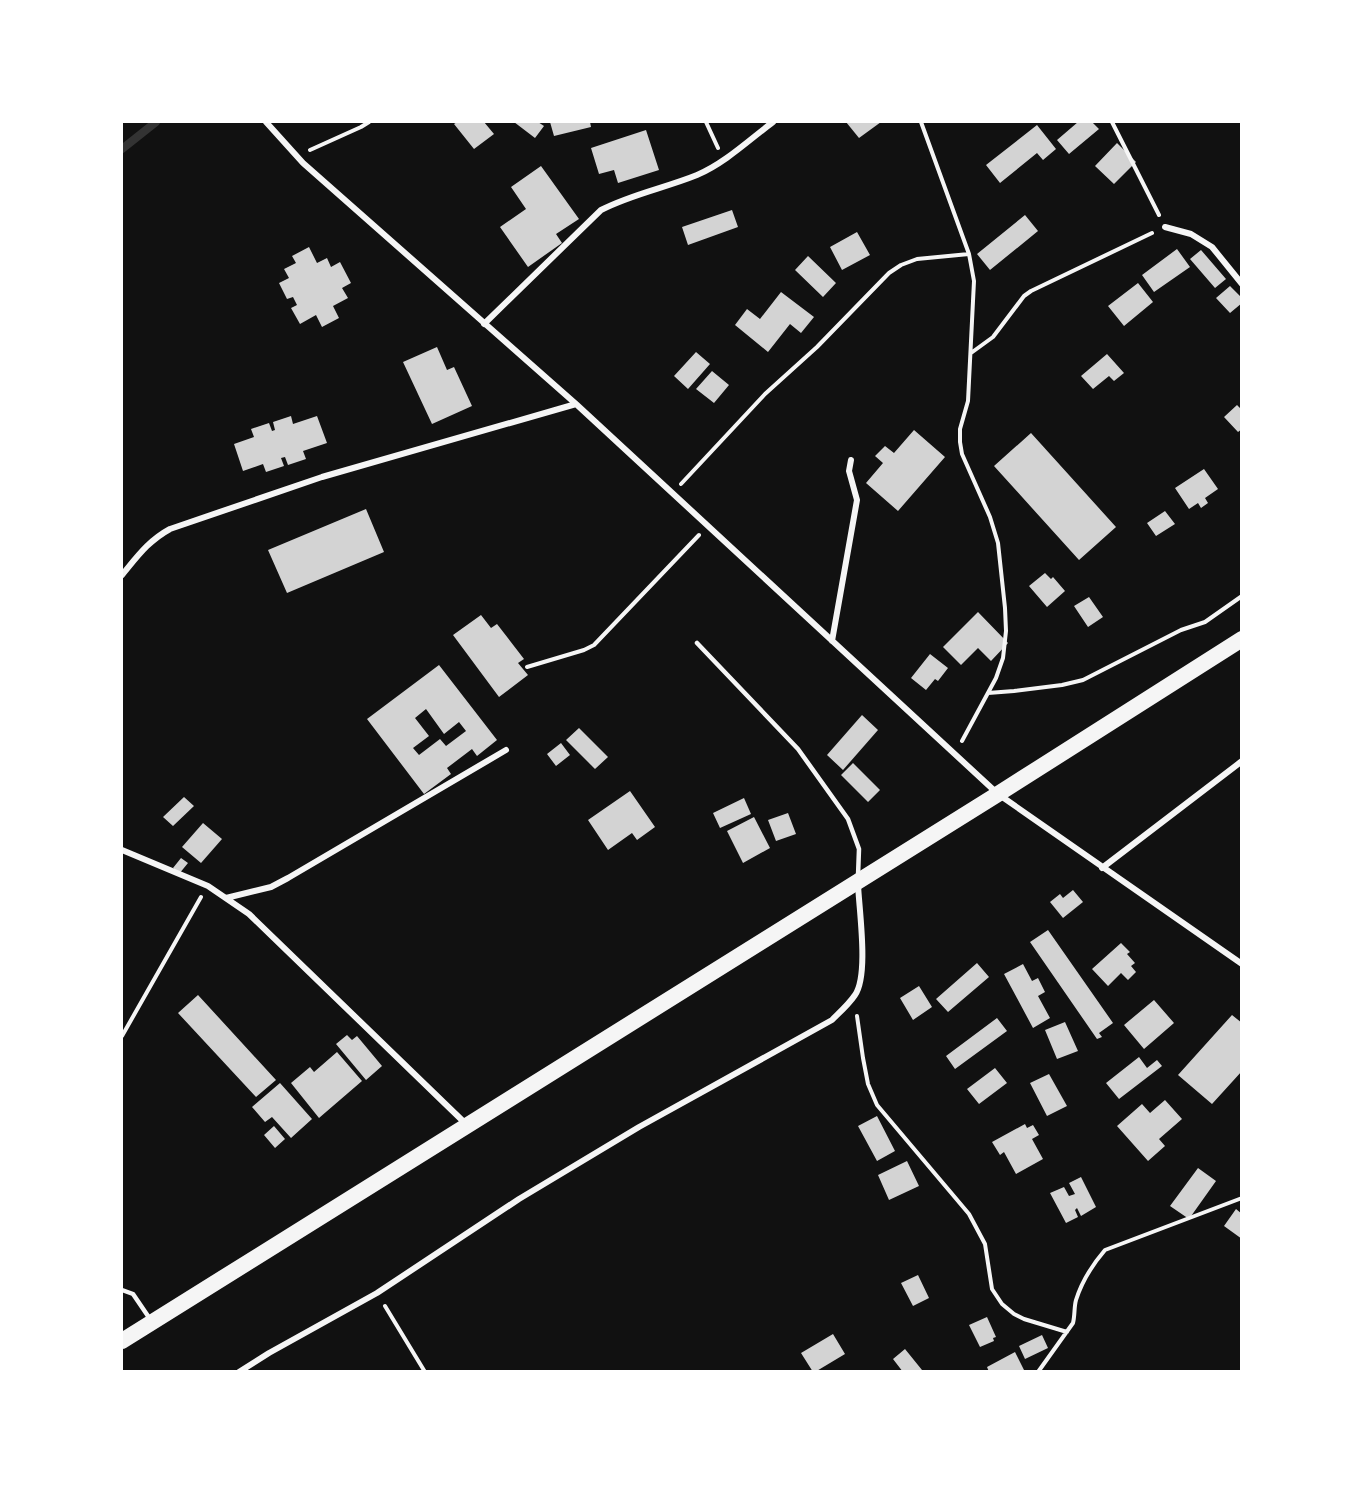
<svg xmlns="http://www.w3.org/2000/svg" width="1363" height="1493" font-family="'Sofia Sans Condensed',sans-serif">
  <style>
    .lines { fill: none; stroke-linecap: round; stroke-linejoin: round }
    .stream { stroke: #333; stroke-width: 8 }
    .building { fill: #d3d3d3; fill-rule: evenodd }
    .path { stroke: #f5f5f5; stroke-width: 4 }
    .service { stroke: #f5f5f5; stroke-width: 4.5 }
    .minor { stroke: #f5f5f5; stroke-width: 6 }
    .trunk { stroke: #f5f5f5; stroke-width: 16 }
  </style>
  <rect width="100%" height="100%" fill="#111"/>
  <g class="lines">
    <path class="stream" d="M 122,149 L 156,122"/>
  </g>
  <path class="building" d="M 457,122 L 484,122 L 494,134 L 474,149 L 454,124 Z
    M 514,122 L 538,122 L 544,126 L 535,138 Z
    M 550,122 L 590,122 L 591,127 L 554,136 Z
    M 846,122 L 881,122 L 859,138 Z
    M 1078,122 L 1092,122 L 1099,129 L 1069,154 L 1057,140 Z
    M 1037,125 L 1056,149 L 1043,160 L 1037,153 L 1000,183 L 986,165 Z
    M 646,130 L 659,170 L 618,183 L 614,170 L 599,174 L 591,148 Z
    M 1117,143 L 1136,162 L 1114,184 L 1095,166 Z
    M 541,166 L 579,219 L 556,234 L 562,243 L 528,267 L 500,227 L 526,209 L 511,187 Z
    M 732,210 L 738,227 L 688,245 L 682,227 Z
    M 1025,215 L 1038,231 L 990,270 L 977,254 Z
    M 857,232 L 870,255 L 842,270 L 830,247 Z
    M 309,247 L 317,263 L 327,258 L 331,267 L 340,262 L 351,283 L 342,288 L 348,298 L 333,306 L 339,318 L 322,327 L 316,315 L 300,324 L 291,308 L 297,305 L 293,297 L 287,299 L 279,283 L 289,278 L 284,269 L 296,263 L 292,256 Z
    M 1177,249 L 1190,267 L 1154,292 L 1142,275 Z
    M 1201,250 L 1226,279 L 1215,288 L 1190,259 Z
    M 808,256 L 836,283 L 823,297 L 795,270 Z
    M 1138,283 L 1153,302 L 1124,326 L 1108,306 Z
    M 1230,286 L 1242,298 L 1242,303 L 1230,313 L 1216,298 Z
    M 781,292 L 814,317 L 801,333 L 790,324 L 768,352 L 735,325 L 747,309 L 760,319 Z
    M 437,347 L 447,370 L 454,367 L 472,406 L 432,424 L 403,362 Z
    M 696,352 L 710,364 L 688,389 L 674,376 Z
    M 1107,354 L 1124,373 L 1114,381 L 1109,376 L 1093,389 L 1081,376 Z
    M 712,371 L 729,385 L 714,403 L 696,389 Z
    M 1237,405 L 1242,410 L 1242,429 L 1238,432 L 1224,417 Z
    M 291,416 L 293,424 L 317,416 L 327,443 L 303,451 L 306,459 L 288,465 L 285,457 L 281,458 L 284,466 L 266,472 L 263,464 L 243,471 L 234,444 L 254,437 L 251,429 L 269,423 L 272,431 L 275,430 L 273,422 Z
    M 914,430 L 945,457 L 898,511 L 866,483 L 883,463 L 875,456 L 885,446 L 894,453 Z
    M 1031,433 L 1116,527 L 1079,560 L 994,466 Z
    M 1204,469 L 1218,489 L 1205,498 L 1208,503 L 1201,508 L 1198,503 L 1189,509 L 1175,488 Z
    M 366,509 L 384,552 L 287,593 L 268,550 Z
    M 1165,511 L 1175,524 L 1156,536 L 1147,523 Z
    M 1045,573 L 1051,579 L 1053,577 L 1065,591 L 1047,607 L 1029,586 Z
    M 1089,597 L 1103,617 L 1088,627 L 1074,606 Z
    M 978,612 L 1008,643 L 991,661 L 978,648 L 961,665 L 943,647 Z
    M 481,615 L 491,628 L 497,624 L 524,659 L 518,663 L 528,675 L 499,697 L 453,635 Z
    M 930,654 L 948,668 L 938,681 L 935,679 L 926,690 L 911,678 Z
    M 439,665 L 497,740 L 477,756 L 472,749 L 447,768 L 451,774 L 424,794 L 367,719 ZM 426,709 L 444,734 L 459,722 L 466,731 L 446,746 L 440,739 L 419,755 L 413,748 L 429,736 L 415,718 Z
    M 862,715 L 878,730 L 843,770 L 827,755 Z
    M 579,728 L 608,757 L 595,769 L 566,740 Z
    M 561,743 L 570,755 L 556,766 L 547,754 Z
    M 853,763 L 880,790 L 868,802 L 841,775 Z
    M 630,791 L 655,827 L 637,840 L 632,833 L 608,850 L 588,820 Z
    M 184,797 L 194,806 L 173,826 L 163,817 Z
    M 744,798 L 751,814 L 720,828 L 713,813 Z
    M 788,813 L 796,834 L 776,841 L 768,820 Z
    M 754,817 L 770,848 L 743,863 L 727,831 Z
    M 203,823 L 222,839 L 201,863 L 182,847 Z
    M 181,858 L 188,863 L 179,874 L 173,868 Z
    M 1073,890 L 1083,902 L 1063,918 L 1050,902 L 1060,894 L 1063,898 Z
    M 1048,930 L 1113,1023 L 1099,1033 L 1102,1037 L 1097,1039 L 1030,942 Z
    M 1121,943 L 1130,952 L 1127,954 L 1135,963 L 1131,966 L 1136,972 L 1128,980 L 1121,973 L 1108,986 L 1092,969 Z
    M 977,963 L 989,977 L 948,1012 L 936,999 Z
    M 1023,964 L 1032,981 L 1038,978 L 1045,992 L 1038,996 L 1050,1018 L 1033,1028 L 1004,974 Z
    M 919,986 L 932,1007 L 913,1020 L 900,998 Z
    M 198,995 L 276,1080 L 256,1097 L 178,1013 Z
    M 1154,1000 L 1174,1023 L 1144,1049 L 1124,1025 Z
    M 1232,1015 L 1242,1023 L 1242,1071 L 1212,1104 L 1178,1075 Z
    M 997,1018 L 1007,1031 L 955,1069 L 946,1056 Z
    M 1065,1022 L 1078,1051 L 1057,1059 L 1045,1030 Z
    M 347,1035 L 352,1040 L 357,1036 L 382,1066 L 366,1080 L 336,1044 Z
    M 337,1052 L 362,1081 L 319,1118 L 291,1083 L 310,1067 L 314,1072 Z
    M 1139,1057 L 1147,1068 L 1157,1060 L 1162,1066 L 1119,1099 L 1106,1083 Z
    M 995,1068 L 1007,1083 L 979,1104 L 967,1089 Z
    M 1049,1074 L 1067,1106 L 1047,1116 L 1030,1083 Z
    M 280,1083 L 312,1119 L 291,1138 L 272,1117 L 265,1122 L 252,1107 Z
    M 1165,1100 L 1182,1119 L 1159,1139 L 1165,1146 L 1148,1161 L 1117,1126 L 1142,1104 L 1150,1113 Z
    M 877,1116 L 895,1151 L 877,1161 L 858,1126 Z
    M 1025,1124 L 1027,1128 L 1033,1125 L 1039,1135 L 1032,1139 L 1043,1159 L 1016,1174 L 1004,1152 L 1000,1155 L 992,1142 Z
    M 274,1126 L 285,1139 L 275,1148 L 264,1135 Z
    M 907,1161 L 919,1186 L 889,1200 L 878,1175 Z
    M 1198,1168 L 1216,1181 L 1189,1219 L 1170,1206 Z
    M 1081,1177 L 1096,1207 L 1081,1216 L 1077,1208 L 1075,1210 L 1078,1217 L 1066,1223 L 1050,1193 L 1064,1187 L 1069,1196 L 1075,1194 L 1069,1183 Z
    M 1236,1209 L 1242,1214 L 1242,1239 L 1224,1226 Z
    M 918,1275 L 929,1298 L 913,1306 L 901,1283 Z
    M 987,1317 L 996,1337 L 993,1338 L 994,1341 L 980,1347 L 969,1325 Z
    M 833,1334 L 845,1354 L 815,1372 L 813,1372 L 801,1353 Z
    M 1042,1335 L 1048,1348 L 1025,1359 L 1019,1346 Z
    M 905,1349 L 922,1370 L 920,1372 L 903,1372 L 893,1359 Z
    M 1015,1352 L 1025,1372 L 989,1372 L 987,1367 Z"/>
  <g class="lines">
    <path class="path" d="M 706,122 L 718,148
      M 921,122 L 969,254 L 974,281 L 968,401 L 960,429 L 960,442 L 962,454 L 990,517 L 998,543 L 1005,608 L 1006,631 L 1003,658 L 996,678 L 962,741
      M 1112,122 L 1159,215
      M 310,150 L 361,127 L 369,122
      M 971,353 L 993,337 L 1024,296 L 1031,291 L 1152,233
      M 681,484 L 765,394 L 817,347 L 889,273 L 901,265 L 917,259 L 969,254
      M 527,667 L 584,650 L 594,645 L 699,535
      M 988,693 L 1014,691 L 1062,685 L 1083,680 L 1181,630 L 1205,622 L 1242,596
      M 857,1016 L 863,1058 L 868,1084 L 877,1105 L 969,1214 L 985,1244 L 992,1289 L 1002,1304 L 1014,1314 L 1024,1319 L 1067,1332
      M 122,1036 L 201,897
      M 385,1306 L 425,1372
      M 1038,1372 L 1073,1323 C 1075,1315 1074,1307 1076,1300 C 1082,1281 1093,1264 1105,1250 L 1242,1198"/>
    <path class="service" d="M 697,643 L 798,749 L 848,819 L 859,849 L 858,876
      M 122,1290 L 133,1294 L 150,1319"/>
    <path class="minor" d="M 266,122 L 303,163 L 576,404 L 998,794 L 1242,964
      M 1165,227 L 1191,234 L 1212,247 L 1242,284
      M 484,324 L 601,210 C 632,194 665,188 697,175 C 725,163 749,140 773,122
      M 122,575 C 137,557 148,541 170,529 L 322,477 L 576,404
      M 832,641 L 857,500 L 849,471 L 851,460
      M 122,850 L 208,886 L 249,914 L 466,1124
      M 1102,868 L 1242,761
      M 226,898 L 271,887 L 288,878 L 506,750
      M 239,1372 L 269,1353 L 377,1293 L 519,1199 L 639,1127 L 832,1020 C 840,1012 849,1004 855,995 C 869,975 859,910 858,884"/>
    <path class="trunk" d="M 122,1341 L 998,794 L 1242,639"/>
  </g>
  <rect width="1363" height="1493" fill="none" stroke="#ffffff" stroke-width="246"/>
</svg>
